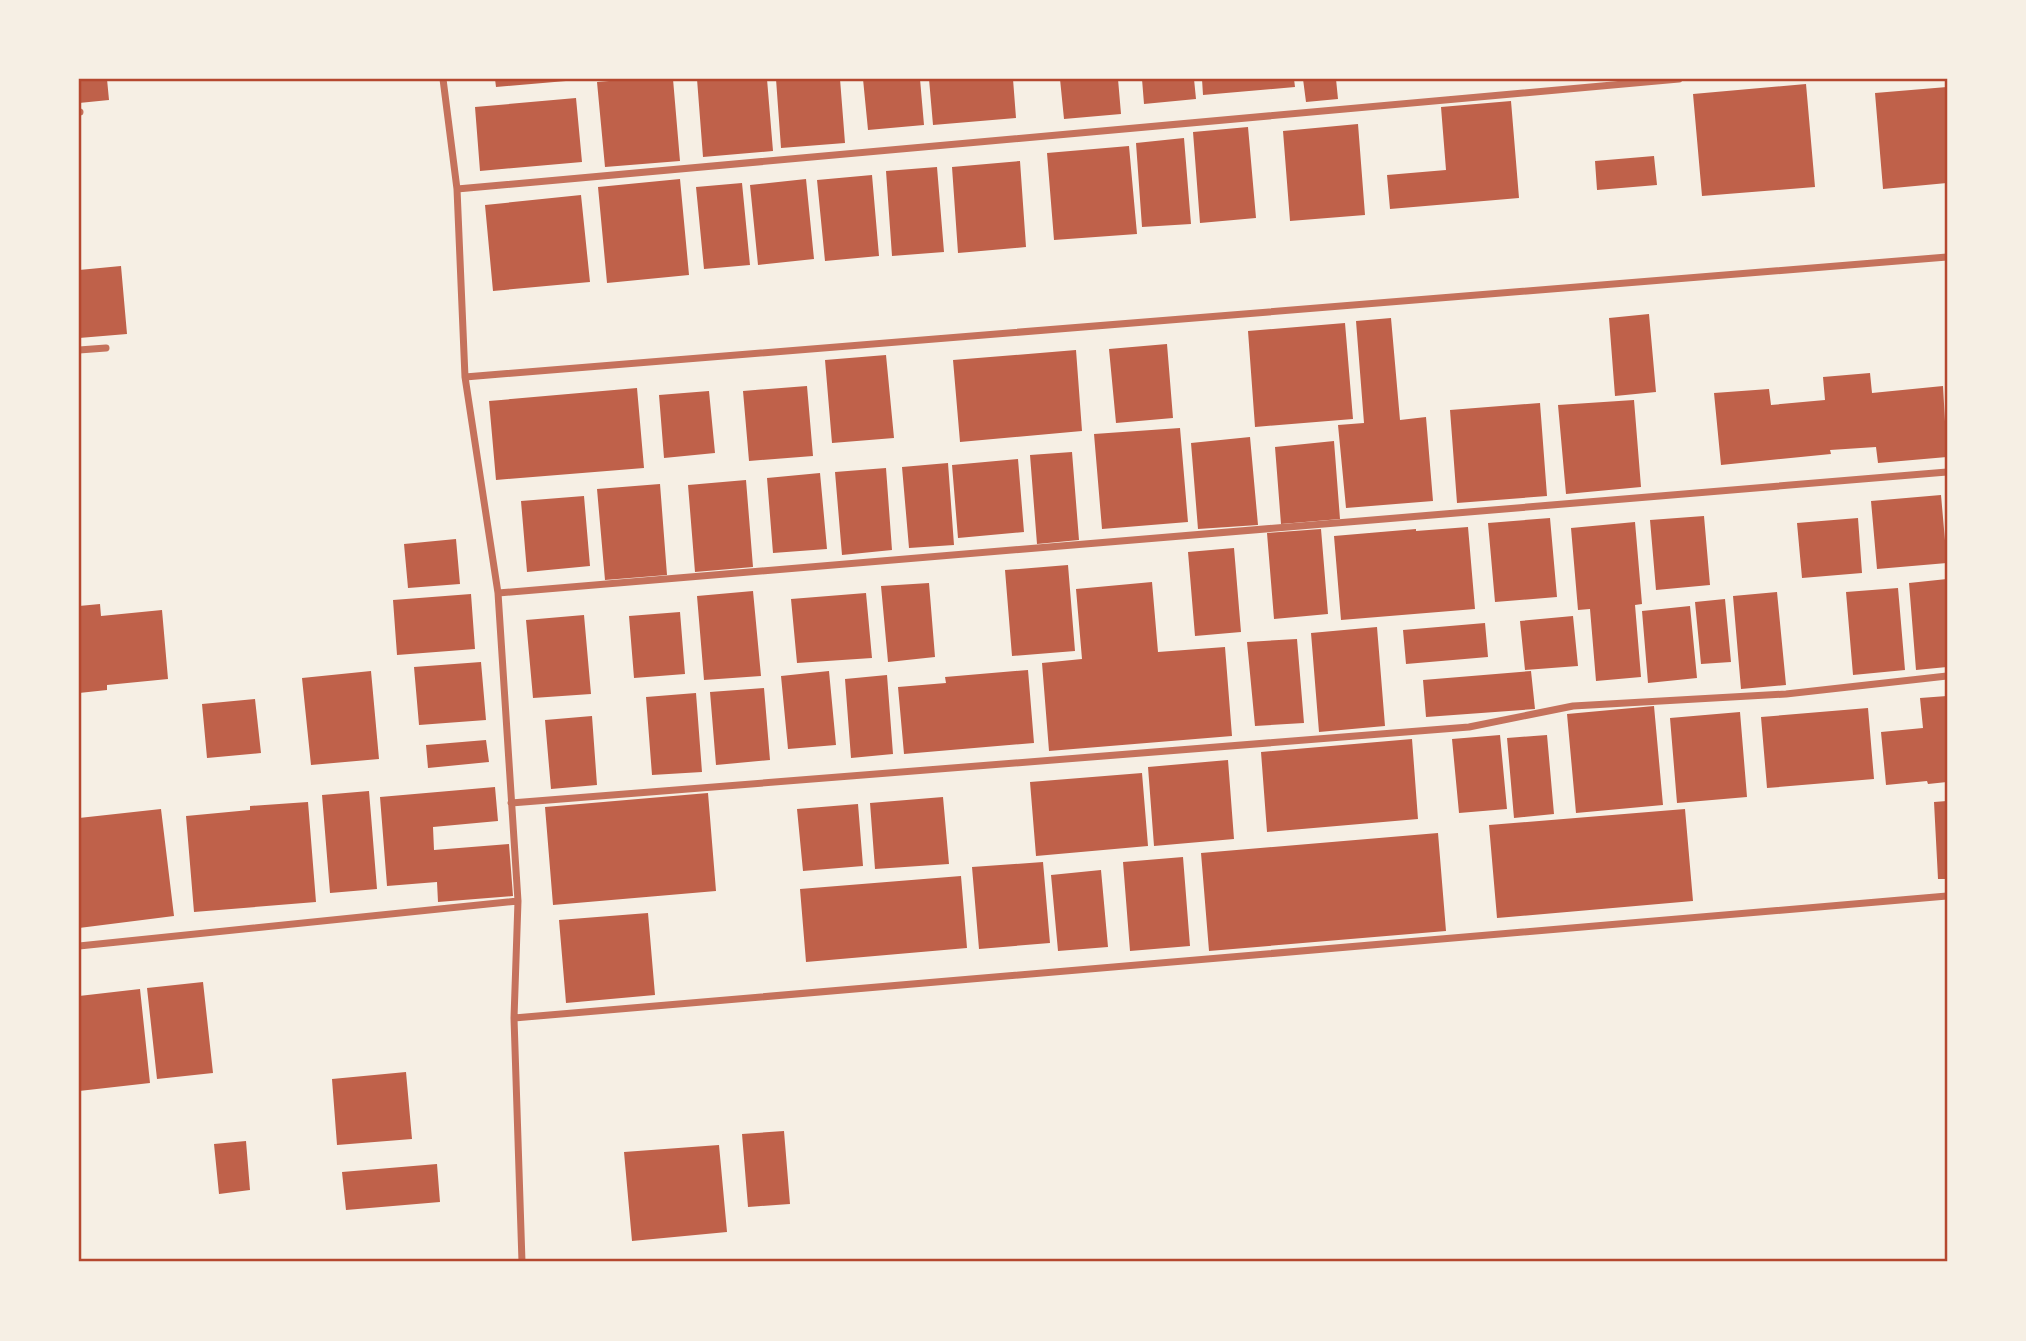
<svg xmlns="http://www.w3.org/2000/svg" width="2026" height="1341" font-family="Rubik,sans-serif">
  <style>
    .building { fill: #bf614a }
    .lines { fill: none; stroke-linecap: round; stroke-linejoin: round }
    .minor { stroke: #c5725c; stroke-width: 7 }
    .neatline { fill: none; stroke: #b5482f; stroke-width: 2.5 }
  </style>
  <rect width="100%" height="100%" fill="#f6efe4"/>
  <path class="building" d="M 79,79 L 107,79 L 109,100 L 79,103 Z
    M 495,79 L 566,79 L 566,81 L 496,87 Z
    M 633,79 L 673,79 L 680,161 L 605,167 L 597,82 Z
    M 697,79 L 767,79 L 773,151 L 703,157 Z
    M 776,79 L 840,79 L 845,143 L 781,148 Z
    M 863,79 L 920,79 L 924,125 L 868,130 Z
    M 929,79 L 1013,79 L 1016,118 L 933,125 Z
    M 1060,79 L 1118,79 L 1121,114 L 1064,119 Z
    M 1142,79 L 1194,79 L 1196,99 L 1144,104 Z
    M 1202,79 L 1294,79 L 1295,87 L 1203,95 Z
    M 1303,79 L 1336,79 L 1338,99 L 1306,102 Z
    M 1806,84 L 1815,187 L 1702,196 L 1693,94 Z
    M 1947,87 L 1947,183 L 1883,189 L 1875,93 Z
    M 576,98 L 582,162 L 480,171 L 475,107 Z
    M 1511,101 L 1519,198 L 1390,209 L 1387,175 L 1446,170 L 1441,107 Z
    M 1358,124 L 1365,215 L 1290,221 L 1283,131 Z
    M 1248,127 L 1256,218 L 1200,223 L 1193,132 Z
    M 1184,138 L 1191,224 L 1142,227 L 1136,143 Z
    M 1129,146 L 1137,234 L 1054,240 L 1047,153 Z
    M 1654,156 L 1657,185 L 1597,190 L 1595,161 Z
    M 1020,161 L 1026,247 L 958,253 L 952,167 Z
    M 937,167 L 944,252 L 892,256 L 886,171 Z
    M 872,175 L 879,256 L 825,261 L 817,180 Z
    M 680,179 L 689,275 L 607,283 L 598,187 Z
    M 806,179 L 814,259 L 758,265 L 750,185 Z
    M 742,183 L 750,265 L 704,269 L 696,187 Z
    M 581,195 L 590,282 L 493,291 L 485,205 Z
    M 121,266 L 127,334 L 79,338 L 79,270 Z
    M 1649,314 L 1656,392 L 1615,396 L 1609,318 Z
    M 1391,318 L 1400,420 L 1426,417 L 1433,501 L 1346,508 L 1338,425 L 1364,423 L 1356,321 Z
    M 1345,323 L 1353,419 L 1255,427 L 1248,331 Z
    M 1167,344 L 1173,418 L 1116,423 L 1109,349 Z
    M 1076,350 L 1082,431 L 960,442 L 953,360 Z
    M 886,355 L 894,438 L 832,443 L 825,360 Z
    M 1870,373 L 1872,393 L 1943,386 L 1947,457 L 1878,463 L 1876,447 L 1830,450 L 1831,454 L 1721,465 L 1714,393 L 1769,389 L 1771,405 L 1825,400 L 1823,377 Z
    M 807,386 L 813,456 L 749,461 L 743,391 Z
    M 637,388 L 644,468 L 496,480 L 489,401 Z
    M 709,391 L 715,453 L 664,458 L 659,395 Z
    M 1634,400 L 1641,487 L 1566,494 L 1558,405 Z
    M 1540,403 L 1547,496 L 1457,503 L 1450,410 Z
    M 1180,428 L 1188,522 L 1102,529 L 1094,434 Z
    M 1250,437 L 1258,525 L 1198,529 L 1191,443 Z
    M 1334,441 L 1340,519 L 1281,524 L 1275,447 Z
    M 1072,452 L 1079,540 L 1037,544 L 1030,455 Z
    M 1018,459 L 1024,532 L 958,538 L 952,465 Z
    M 948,463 L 954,545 L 909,548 L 902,467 Z
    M 886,468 L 892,550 L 842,555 L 835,472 Z
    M 820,473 L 827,549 L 773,553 L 767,478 Z
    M 746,480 L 753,567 L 695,572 L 688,485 Z
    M 660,484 L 667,575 L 605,580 L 597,489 Z
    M 1941,495 L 1947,563 L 1877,569 L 1871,501 Z
    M 584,496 L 590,566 L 527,572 L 521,501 Z
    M 1704,516 L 1710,585 L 1656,590 L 1650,520 Z
    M 1550,518 L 1557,597 L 1495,602 L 1488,523 Z
    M 1858,518 L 1862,573 L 1802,578 L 1797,523 Z
    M 1635,522 L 1642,604 L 1635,605 L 1641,677 L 1596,681 L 1590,609 L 1578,610 L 1571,528 Z
    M 1468,527 L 1475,609 L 1341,620 L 1334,536 L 1416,529 L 1416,531 Z
    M 1321,529 L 1328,614 L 1274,619 L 1267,533 Z
    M 456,539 L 460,584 L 408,588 L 404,544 Z
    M 1234,548 L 1241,632 L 1195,636 L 1188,552 Z
    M 1068,565 L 1075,651 L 1012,656 L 1005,570 Z
    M 1947,579 L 1947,667 L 1916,670 L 1909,583 Z
    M 1152,582 L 1158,652 L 1225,647 L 1232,736 L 1049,751 L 1042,663 L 1082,659 L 1076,589 Z
    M 929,583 L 935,657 L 888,662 L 881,586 Z
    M 1898,588 L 1905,670 L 1853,675 L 1846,592 Z
    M 753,591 L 761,676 L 704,680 L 697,596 Z
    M 1777,592 L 1786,685 L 1741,689 L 1733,596 Z
    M 866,593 L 872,658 L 797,663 L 791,599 Z
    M 471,594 L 475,649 L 397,655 L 393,600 Z
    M 1725,599 L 1731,662 L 1701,664 L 1695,602 Z
    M 100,604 L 101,616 L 162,610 L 168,679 L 107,685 L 107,690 L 79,693 L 79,606 Z
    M 1690,606 L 1697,678 L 1648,683 L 1642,611 Z
    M 680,612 L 685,674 L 634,678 L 629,616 Z
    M 584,615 L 591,694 L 533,698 L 526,620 Z
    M 1573,616 L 1578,666 L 1525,670 L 1520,621 Z
    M 1485,623 L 1488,657 L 1406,664 L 1403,630 Z
    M 1377,627 L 1385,726 L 1319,732 L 1311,633 Z
    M 1297,639 L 1304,723 L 1255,726 L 1247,642 Z
    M 481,662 L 486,720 L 419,725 L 414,667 Z
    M 1028,670 L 1034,743 L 904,754 L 898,687 L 946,683 L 945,677 Z
    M 371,671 L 379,759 L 311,765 L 302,678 Z
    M 829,671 L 836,745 L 788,749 L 781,676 Z
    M 1531,671 L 1535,709 L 1426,717 L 1423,680 Z
    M 887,675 L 893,754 L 851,758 L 845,679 Z
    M 764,688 L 770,760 L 716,765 L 710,692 Z
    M 696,693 L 702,772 L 652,775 L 646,697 Z
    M 1947,696 L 1947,782 L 1928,784 L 1927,781 L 1886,785 L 1881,732 L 1923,728 L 1920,698 Z
    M 255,699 L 261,753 L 207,758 L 202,704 Z
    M 1654,706 L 1663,805 L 1576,813 L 1567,714 Z
    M 1868,708 L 1874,779 L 1767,788 L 1761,717 Z
    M 1740,712 L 1747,797 L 1677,803 L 1670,718 Z
    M 592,716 L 597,785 L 551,789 L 545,720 Z
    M 1500,735 L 1507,809 L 1459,813 L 1452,739 Z
    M 1547,735 L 1554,814 L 1514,818 L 1507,738 Z
    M 1412,739 L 1418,819 L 1267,832 L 1261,752 Z
    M 486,740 L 489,762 L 428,768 L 426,745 Z
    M 1228,760 L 1234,839 L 1154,846 L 1148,767 Z
    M 1142,773 L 1148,846 L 1036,856 L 1030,782 Z
    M 495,787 L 498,821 L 433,827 L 434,850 L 509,844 L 513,896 L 438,902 L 437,882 L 387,886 L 380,797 Z
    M 369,791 L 377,889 L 330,893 L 322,795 Z
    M 708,793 L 716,891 L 553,905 L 545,807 Z
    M 943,797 L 949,864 L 875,869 L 870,803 Z
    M 1947,801 L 1947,879 L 1938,879 L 1934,802 Z
    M 308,802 L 316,902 L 194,912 L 186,816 L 250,810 L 250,806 Z
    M 858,804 L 863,866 L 803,871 L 797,809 Z
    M 161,809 L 174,916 L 79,928 L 79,818 Z
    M 1685,809 L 1693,901 L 1497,918 L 1489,825 Z
    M 1438,833 L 1446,931 L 1209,951 L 1201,853 Z
    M 1183,857 L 1190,946 L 1130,951 L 1123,862 Z
    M 1043,862 L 1050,943 L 979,949 L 972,867 Z
    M 1101,870 L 1108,947 L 1058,951 L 1051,875 Z
    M 961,876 L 967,948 L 806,962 L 800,889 Z
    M 648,913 L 655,995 L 566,1003 L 559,920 Z
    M 203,982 L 213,1073 L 157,1079 L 147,988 Z
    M 140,989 L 150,1083 L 79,1091 L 79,996 Z
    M 406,1072 L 412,1139 L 337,1145 L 332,1079 Z
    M 784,1131 L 790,1204 L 748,1207 L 742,1134 Z
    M 246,1141 L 250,1190 L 219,1194 L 214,1144 Z
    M 719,1145 L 727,1232 L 632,1241 L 624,1152 Z
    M 437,1164 L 440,1202 L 346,1210 L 342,1172 Z"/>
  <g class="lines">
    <path class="minor" d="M 443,79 L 457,189 L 465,377 L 498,593 L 518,901 L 514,1018 L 522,1262
      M 79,112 L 80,112
      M 457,189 L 1679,79
      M 79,350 L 106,348
      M 465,377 L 1947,257
      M 498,593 L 1947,472
      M 511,803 L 1469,727 L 1573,706 L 1786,694 L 1947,676
      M 79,946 L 518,901
      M 514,1018 L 1947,896"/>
  </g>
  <rect width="2026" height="1341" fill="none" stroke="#f6efe4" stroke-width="161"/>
  <rect x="80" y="80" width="1866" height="1180" class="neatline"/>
</svg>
